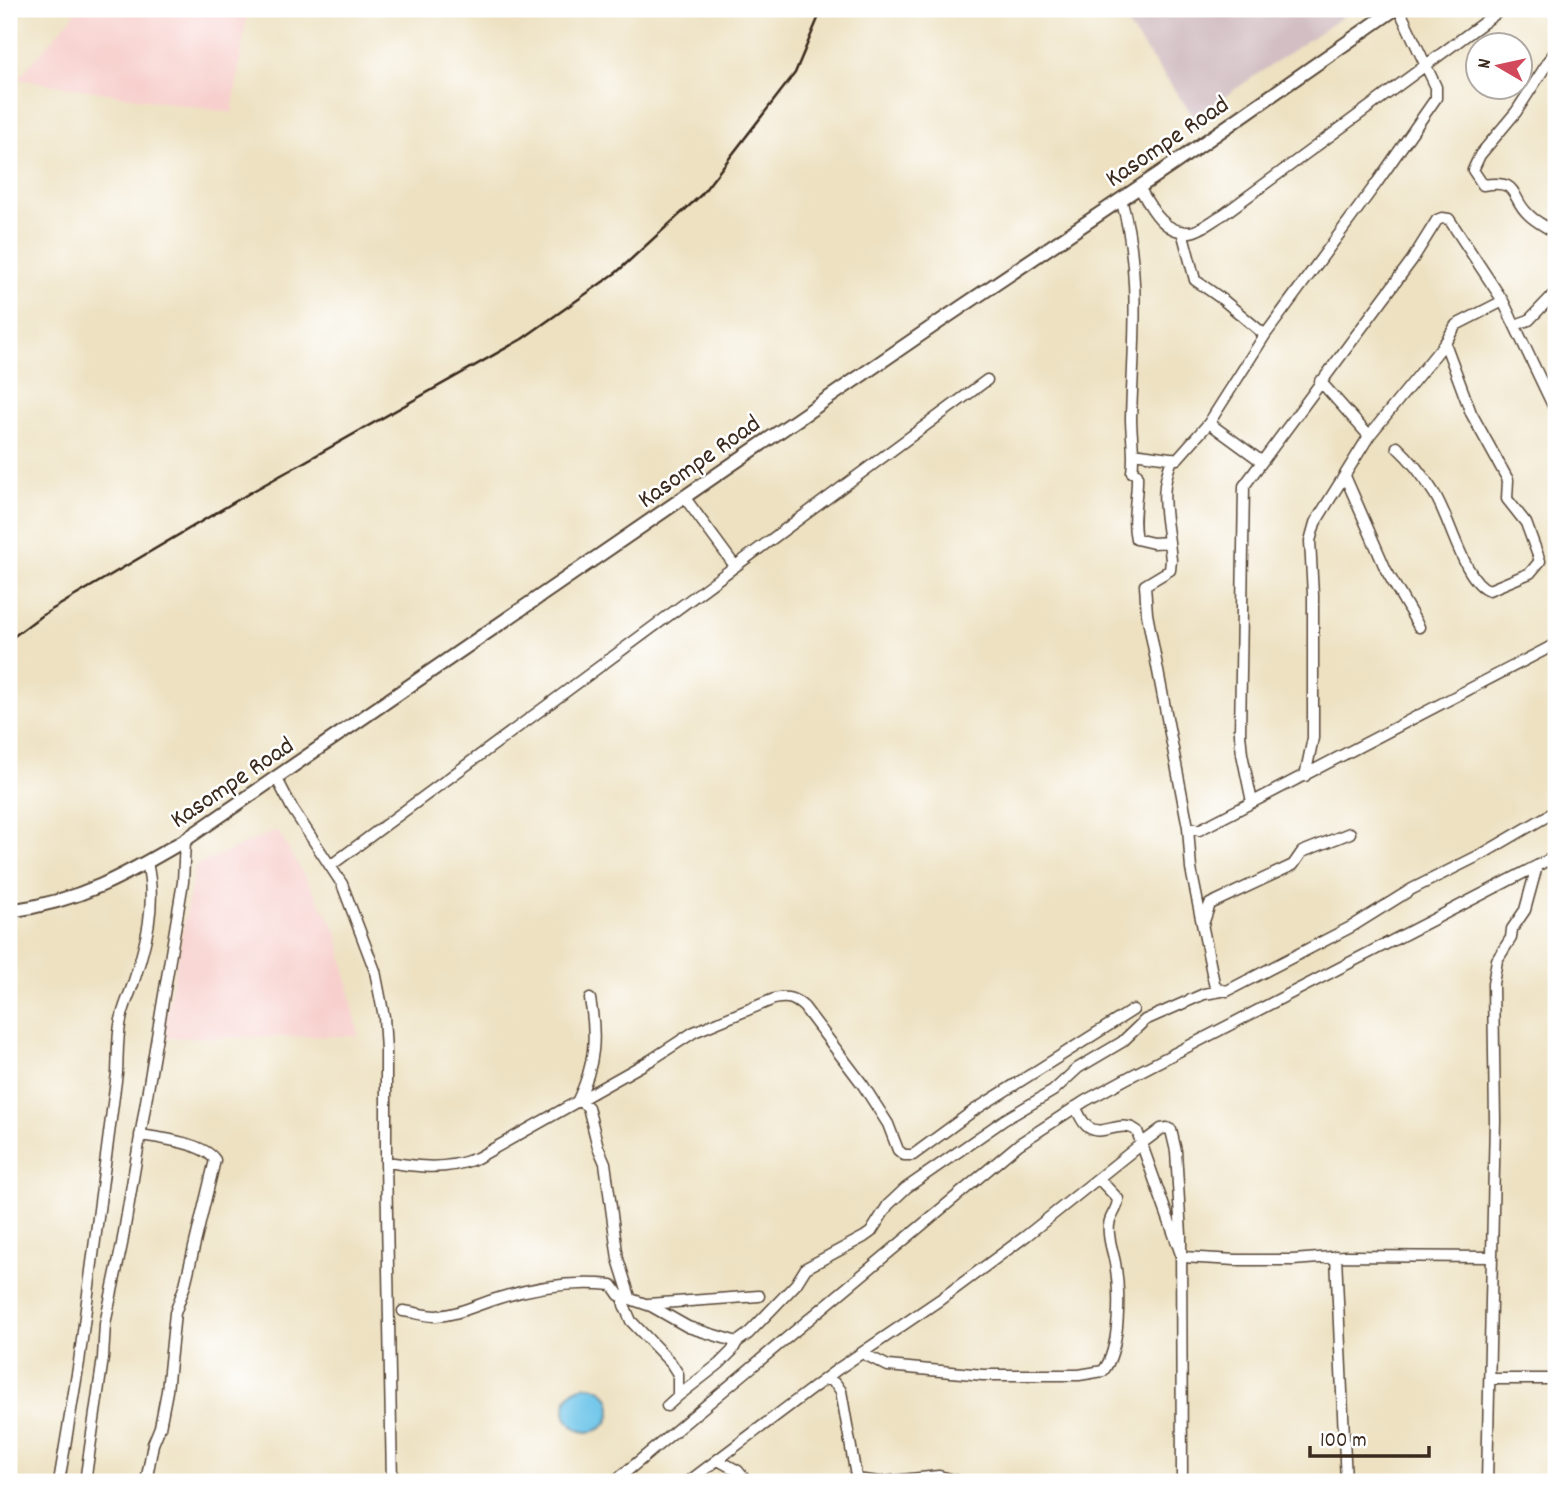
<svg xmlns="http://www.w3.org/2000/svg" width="1565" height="1491" font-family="Dekko,sans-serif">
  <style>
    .built { fill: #f7d0cd }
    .industrial { fill: #d2bec3 }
    .water { fill: #6cc4e9; stroke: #547784; stroke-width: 2 }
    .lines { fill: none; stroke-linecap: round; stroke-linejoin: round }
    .minor-casing { stroke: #564536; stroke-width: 13 }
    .tertiary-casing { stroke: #564536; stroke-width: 16 }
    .minor { stroke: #fff; stroke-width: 10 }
    .tertiary { stroke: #fff; stroke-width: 12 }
    .rail { stroke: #3b2a1e; stroke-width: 2.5 }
    .labels { text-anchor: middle; stroke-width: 5; stroke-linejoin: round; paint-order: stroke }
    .street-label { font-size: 26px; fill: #3b2a1e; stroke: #fff }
  </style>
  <rect width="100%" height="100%" fill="#fff"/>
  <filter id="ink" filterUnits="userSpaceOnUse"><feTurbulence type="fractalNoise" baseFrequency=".0143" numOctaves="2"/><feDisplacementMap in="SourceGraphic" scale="14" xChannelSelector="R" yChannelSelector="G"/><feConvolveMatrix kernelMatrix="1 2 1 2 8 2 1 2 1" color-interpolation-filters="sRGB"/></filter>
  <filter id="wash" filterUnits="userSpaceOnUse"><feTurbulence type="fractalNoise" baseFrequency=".00686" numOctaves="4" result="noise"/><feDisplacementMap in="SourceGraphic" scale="28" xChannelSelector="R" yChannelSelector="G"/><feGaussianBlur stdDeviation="1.57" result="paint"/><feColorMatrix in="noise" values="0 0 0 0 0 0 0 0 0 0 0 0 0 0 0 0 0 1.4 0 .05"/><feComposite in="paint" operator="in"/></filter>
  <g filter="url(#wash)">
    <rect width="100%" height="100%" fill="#ede1c1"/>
    <path class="built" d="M 79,9 L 248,9 L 232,113 L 18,79 Z
      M 277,830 L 337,931 L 359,1036 L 162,1038 L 195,866 Z"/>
    <path class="industrial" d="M 1116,9 L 1354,9 L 1194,117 Z"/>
    <path class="water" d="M565 1409a23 23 0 1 1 46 0a23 23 0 1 1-46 0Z"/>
  </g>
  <g filter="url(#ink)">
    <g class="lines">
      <defs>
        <path id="minor" d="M 1556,50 L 1516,112 L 1480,155 L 1473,170 L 1483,185 C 1521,179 1509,197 1529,215 C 1537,223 1548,227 1556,234
          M 1139,187 C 1150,206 1163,234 1190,232 C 1201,231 1214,219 1224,214 L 1502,9
          M 1121,199 C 1142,270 1133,346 1131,418 C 1131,436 1135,454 1132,472 L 1137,474 C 1138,497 1131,517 1136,539 L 1153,543 L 1169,542 L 1171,560 L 1170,570 L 1145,585 L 1147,614 L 1188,827 L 1199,830 L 1556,644
          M 1182,231 L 1195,280 L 1222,299 L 1265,335
          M 1515,325 L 1529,320 L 1556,292
          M 1320,381 L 1369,436
          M 1397,447 C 1411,460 1424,477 1434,493 C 1450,517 1464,582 1489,590 L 1530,573 L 1540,561 L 1526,523 L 1507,499 L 1508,480 L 1471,413 L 1445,343
          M 1133,453 L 1177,459 L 1209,423
          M 1261,461 L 1209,423 L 1265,335 L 1376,184 L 1436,98 L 1436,87 L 1399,9
          M 1345,476 L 1386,570 L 1419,627
          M 685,498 L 735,566
          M 1169,542 C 1165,511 1159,488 1173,458
          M 1305,776 L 1313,738 L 1313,595 L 1310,541 L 1315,523 L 1369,436 L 1445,343 L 1456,325 L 1503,301
          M 277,779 L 292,808 L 342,884 L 375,971 L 384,1017 L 386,1051 L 386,1162 L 392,1482
          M 1252,802 L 1242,754 L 1240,734 L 1244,486 L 1412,260 L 1437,220 L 1442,218 L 1449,219 L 1503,301 L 1556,412
          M 1188,827 L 1191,869 L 1214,983 L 1218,989 L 1227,991 L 1351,927 L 1412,889 L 1484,853 L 1556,811
          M 330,866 L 987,380
          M 1203,924 L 1210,904 L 1293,865 L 1302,852 L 1350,833
          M 590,999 C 597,1037 595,1065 578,1100 L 588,1107 L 598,1147 L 605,1163 L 618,1259 L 630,1297
          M 1075,1107 C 1079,1113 1082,1123 1088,1127 C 1103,1138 1121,1118 1137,1131 L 1182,1257 L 1236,1260 L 1293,1260 L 1345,1256 L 1491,1257
          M 140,1135 C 160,1138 204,1143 215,1160 L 185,1285 L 175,1313 L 167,1391 L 160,1427 L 153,1444 L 146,1482
          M 386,1162 C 419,1167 445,1171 477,1158 L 651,1060 L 694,1032 L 774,999 C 788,996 794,998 804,1007 L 863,1085 L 888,1124 L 898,1150 L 904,1155 L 913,1155 L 973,1111 L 1133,1010
          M 1336,1256 L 1346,1482
          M 624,1296 L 624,1305 L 631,1321 L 671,1363 L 678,1374 L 678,1396 L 667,1406
          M 648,1304 L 759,1296
          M 403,1311 C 413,1312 425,1316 436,1316 C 458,1315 478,1304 499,1298 C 537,1286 573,1281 612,1285 L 619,1295 L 651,1306 L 688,1327 L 737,1342
          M 862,1353 L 888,1366 L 983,1375 L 1079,1375 L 1103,1371 C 1121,1349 1120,1291 1115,1263 C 1113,1251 1107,1237 1109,1225 C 1110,1215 1118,1210 1118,1199 L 1099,1179
          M 826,1378 L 836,1384 L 841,1391 L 857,1482
          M 1490,1379 L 1556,1379
          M 678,1396 L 719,1364 L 732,1351 L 737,1342 L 748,1334 L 796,1284 L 806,1268 L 864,1237 L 871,1232 L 888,1205 L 906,1188 L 1004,1120 L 1053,1091 L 1078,1068 L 1122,1042 L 1145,1020 L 1204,994 L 1222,991
          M 718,1460 L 738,1471 L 747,1482
          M 856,1479 L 879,1482
          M 59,1482 L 79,1362 L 117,1073 C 118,1055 117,1037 121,1020 C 123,1008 129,996 133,984 C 146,944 157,904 147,863
          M 85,1482 L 103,1358 L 105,1324 L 122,1244 L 183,882 L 185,840
          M 614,1482 L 1019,1144 L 1085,1101 L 1131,1076 L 1556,856
          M 688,1482 L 838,1369 L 941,1299 L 1026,1236 L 1141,1144 L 1161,1129 L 1167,1128 L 1171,1130 L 1176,1151 L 1181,1235 L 1182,1482
          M 883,1482 L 939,1476 L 962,1482
          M 1487,1482 L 1495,1120 L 1493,984 L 1497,960 L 1511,938 L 1512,929 L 1525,910 L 1537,866"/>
        <path id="tertiary" d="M 9,911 C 81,901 124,876 185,840 L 942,320 L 1172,165 L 1395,9"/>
      </defs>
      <use href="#minor" class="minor-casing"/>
      <use href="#tertiary" class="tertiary-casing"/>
      <use href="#minor" class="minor"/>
      <use href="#tertiary" class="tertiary"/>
      <path class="rail" d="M 9,640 L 41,616 L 253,491 L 522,339 L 617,272 L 701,195 L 795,73 L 822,9"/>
    </g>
  </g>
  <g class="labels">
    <g class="street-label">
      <text transform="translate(1166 140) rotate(-34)" y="9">Kasompe Road</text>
      <text transform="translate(698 460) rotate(-35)" y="9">Kasompe Road</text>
      <text transform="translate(231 781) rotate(-34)" y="9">Kasompe Road</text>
    </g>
  </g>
  <rect width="1565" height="1491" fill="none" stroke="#fff" stroke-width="35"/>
  <g transform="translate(1499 66) rotate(279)"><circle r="33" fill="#ffffff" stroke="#b1aaa5" stroke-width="2"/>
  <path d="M0-5L12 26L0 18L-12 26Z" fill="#d1495b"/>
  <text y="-10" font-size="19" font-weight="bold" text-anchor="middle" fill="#3b2a1e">N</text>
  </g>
  <path d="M1310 1446v10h119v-10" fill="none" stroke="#3b2a1e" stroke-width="3.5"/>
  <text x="1320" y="1446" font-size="21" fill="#3b2a1e" stroke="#ffffff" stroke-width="5" paint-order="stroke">100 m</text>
</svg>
